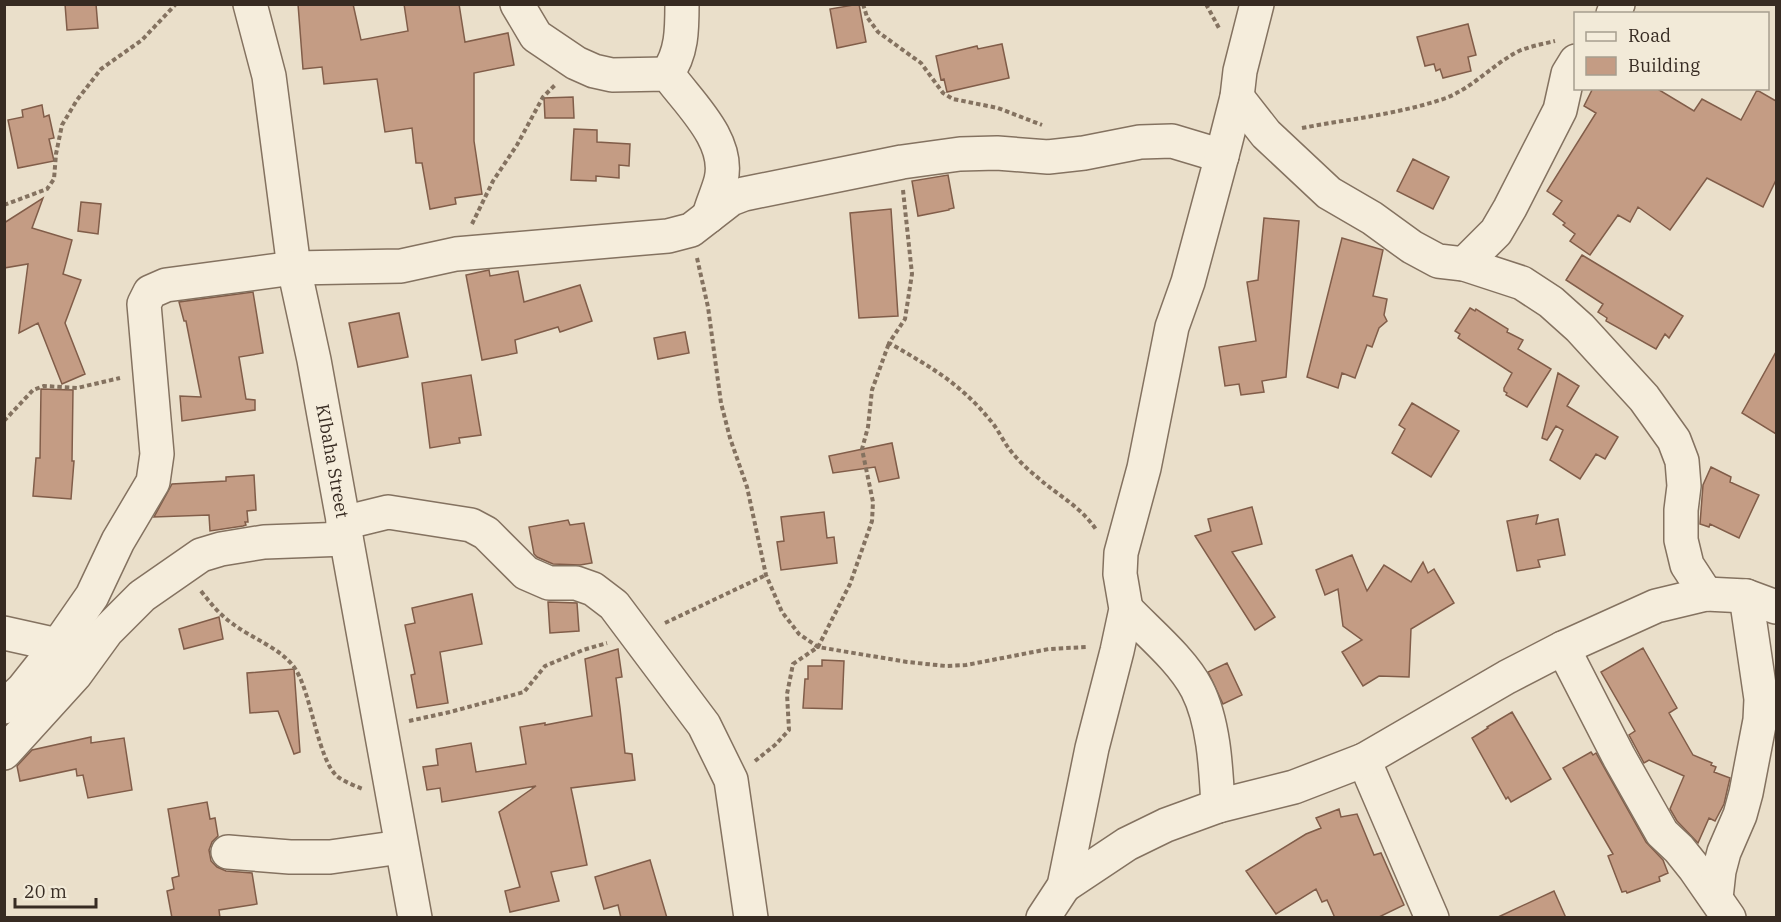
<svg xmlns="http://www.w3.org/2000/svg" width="1781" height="922" font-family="'IBM Plex Serif',serif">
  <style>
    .building { fill: #c49c84; stroke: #815d49; stroke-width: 1.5 }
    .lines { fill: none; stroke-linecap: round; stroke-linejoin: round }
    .minor-casing { stroke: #847260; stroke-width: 36 }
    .path { stroke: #847260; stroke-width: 4; stroke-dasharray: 4.5 3; stroke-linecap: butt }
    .minor { stroke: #f5eddc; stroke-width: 33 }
    .labels { text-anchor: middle; stroke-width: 5; stroke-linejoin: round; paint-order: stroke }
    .street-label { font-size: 18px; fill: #372b22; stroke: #f2ead8 }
  </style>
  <rect width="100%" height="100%" fill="#eadfca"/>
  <path class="building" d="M 65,4 L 96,4 L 98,28 L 67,30 Z
    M 298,4 L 353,4 L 361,40 L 408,31 L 404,4 L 459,4 L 465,42 L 508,33 L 514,65 L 474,73 L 474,141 L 482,194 L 455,198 L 456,204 L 430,209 L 422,163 L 416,163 L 412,128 L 385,132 L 377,79 L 324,84 L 322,67 L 303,69 Z
    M 859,4 L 866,42 L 837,48 L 830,9 Z
    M 1468,24 L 1476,55 L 1468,57 L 1471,71 L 1443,78 L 1440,69 L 1436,71 L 1434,64 L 1425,66 L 1417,37 Z
    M 1002,44 L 1009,78 L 947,92 L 944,79 L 941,80 L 936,56 L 977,46 L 978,49 Z
    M 1593,88 L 1656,88 L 1694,111 L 1702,99 L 1741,120 L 1757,90 L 1776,101 L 1776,180 L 1763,207 L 1707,178 L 1670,230 L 1638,207 L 1630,222 L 1618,215 L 1590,255 L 1570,241 L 1575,234 L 1563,225 L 1565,223 L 1553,214 L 1562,201 L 1547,191 L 1596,113 L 1584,106 Z
    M 573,97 L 574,118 L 545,118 L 544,98 Z
    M 42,105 L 44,117 L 49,115 L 54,138 L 49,139 L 54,161 L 18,168 L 8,120 L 23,117 L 22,110 Z
    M 574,129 L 597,130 L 597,142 L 630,144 L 629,166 L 619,165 L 619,178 L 596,176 L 596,181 L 571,180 Z
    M 1413,159 L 1449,177 L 1433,209 L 1397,191 Z
    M 948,175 L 954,208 L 949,209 L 949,210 L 918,216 L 912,181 Z
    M 43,198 L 32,228 L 72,240 L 63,274 L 81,280 L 65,323 L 85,374 L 62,384 L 38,323 L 19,333 L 28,264 L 4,268 L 4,223 Z
    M 81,202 L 101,204 L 98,234 L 78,231 Z
    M 891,209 L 898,316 L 859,318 L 850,213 Z
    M 1264,218 L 1299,221 L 1286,377 L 1262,381 L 1264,392 L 1241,395 L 1239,384 L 1225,386 L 1219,347 L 1256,341 L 1247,282 L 1258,280 Z
    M 1342,238 L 1383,250 L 1373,296 L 1387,299 L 1384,315 L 1387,321 L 1379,328 L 1372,347 L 1367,345 L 1355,378 L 1342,373 L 1338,388 L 1307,377 Z
    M 1582,255 L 1683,316 L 1669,338 L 1665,334 L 1656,349 L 1606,321 L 1607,318 L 1598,312 L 1603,304 L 1566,280 Z
    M 489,270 L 490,276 L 518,271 L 524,302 L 580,285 L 592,321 L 560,332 L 558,327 L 515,340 L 517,353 L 482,360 L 466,275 Z
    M 253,292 L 263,353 L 239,357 L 246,399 L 255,400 L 255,410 L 182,421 L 180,396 L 201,397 L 186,321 L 184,321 L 179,302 Z
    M 1470,308 L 1475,311 L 1476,309 L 1508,329 L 1507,332 L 1523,340 L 1518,349 L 1551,369 L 1527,407 L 1506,395 L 1507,393 L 1504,391 L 1504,388 L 1512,373 L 1458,338 L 1460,334 L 1455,331 Z
    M 399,313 L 408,357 L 358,367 L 349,323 Z
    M 685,332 L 689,353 L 658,359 L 654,338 Z
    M 1776,352 L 1776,434 L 1742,413 Z
    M 1558,373 L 1579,386 L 1567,406 L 1618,437 L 1605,459 L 1596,454 L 1580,479 L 1550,460 L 1563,430 L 1556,426 L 1547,440 L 1542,438 Z
    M 471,375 L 481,435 L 459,438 L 460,443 L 430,448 L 422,383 Z
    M 41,389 L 73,390 L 72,461 L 74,461 L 71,499 L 33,496 L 36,458 L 40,458 Z
    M 1412,403 L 1459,431 L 1431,477 L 1392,453 L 1405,429 L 1399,425 Z
    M 892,443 L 899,478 L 879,482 L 875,467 L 833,473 L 829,456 Z
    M 1711,467 L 1731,477 L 1730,482 L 1759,495 L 1739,538 L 1710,524 L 1709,527 L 1700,524 L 1703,485 Z
    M 254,475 L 256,510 L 247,511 L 248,522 L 245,522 L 246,525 L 243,526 L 210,531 L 209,515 L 154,517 L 172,484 L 226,481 L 226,477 Z
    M 1252,507 L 1262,544 L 1232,552 L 1275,617 L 1255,630 L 1195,536 L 1211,531 L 1208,519 Z
    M 824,512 L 827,538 L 834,537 L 837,563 L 781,570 L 777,542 L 784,541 L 781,517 Z
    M 1538,515 L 1536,524 L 1558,519 L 1565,555 L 1538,560 L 1540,567 L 1517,571 L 1507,521 Z
    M 568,520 L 570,525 L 584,523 L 592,563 L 580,565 L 553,564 L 537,557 L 534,554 L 529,527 Z
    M 1352,555 L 1367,591 L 1384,565 L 1411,582 L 1423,562 L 1428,573 L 1434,569 L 1454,603 L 1411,629 L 1409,677 L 1379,676 L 1363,686 L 1342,652 L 1362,640 L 1343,626 L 1338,589 L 1325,595 L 1316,570 Z
    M 472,594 L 482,644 L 440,652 L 448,703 L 417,708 L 411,675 L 415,674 L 405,625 L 415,623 L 412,608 Z
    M 548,602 L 577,603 L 579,631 L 550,633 Z
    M 219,617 L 223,639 L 184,649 L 179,629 Z
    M 1643,648 L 1677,708 L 1669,713 L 1693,755 L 1712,763 L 1711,765 L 1716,767 L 1714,772 L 1730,778 L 1724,804 L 1715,821 L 1709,818 L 1698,843 L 1677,821 L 1670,809 L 1684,776 L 1649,760 L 1644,763 L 1629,735 L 1635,731 L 1601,672 Z
    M 618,649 L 622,677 L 616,678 L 620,708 L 625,753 L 632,754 L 635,780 L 571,788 L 587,865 L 551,872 L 559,901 L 510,912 L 505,891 L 520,887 L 499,812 L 536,786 L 442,802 L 440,788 L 427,790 L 423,767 L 438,765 L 436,749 L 471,743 L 476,772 L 526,764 L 520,727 L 545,723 L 545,725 L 592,716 L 585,659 Z
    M 822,660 L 844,661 L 842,709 L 803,708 L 805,679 L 808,679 L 808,666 L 822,666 Z
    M 1227,663 L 1242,695 L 1223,704 L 1208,672 Z
    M 294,669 L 300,752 L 294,754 L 278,711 L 250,713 L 247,673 Z
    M 1512,712 L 1551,779 L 1511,802 L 1508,797 L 1506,799 L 1472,738 L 1488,728 L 1487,727 Z
    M 91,737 L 91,743 L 124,738 L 132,790 L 88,798 L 83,775 L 77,776 L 76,769 L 20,781 L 17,766 L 32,750 Z
    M 1591,752 L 1593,755 L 1596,753 L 1646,842 L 1663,860 L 1668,873 L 1659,877 L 1660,881 L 1627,893 L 1626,891 L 1622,892 L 1608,856 L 1613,854 L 1563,768 Z
    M 207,802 L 210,819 L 215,818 L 218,836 L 212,842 L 209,850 L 211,861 L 217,867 L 226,871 L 252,873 L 257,904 L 219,910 L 220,918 L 172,918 L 167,891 L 174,889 L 172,878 L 179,876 L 168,809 Z
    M 1339,809 L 1341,817 L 1357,814 L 1374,855 L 1381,853 L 1404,905 L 1377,918 L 1335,918 L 1327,900 L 1322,902 L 1316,889 L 1276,914 L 1246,871 L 1306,834 L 1321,828 L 1316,818 Z
    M 650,860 L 667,918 L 621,918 L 618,905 L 604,909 L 595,877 Z
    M 1554,891 L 1566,918 L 1496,918 Z"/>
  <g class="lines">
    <defs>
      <g id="minor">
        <path id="s1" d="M 250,4 L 269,76 L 294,268 L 314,360 L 415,918"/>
        <path d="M 517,4 L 536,36 L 576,63 L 594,71 L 612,75 L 667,74 L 673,81 C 694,108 730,143 721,180 C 718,192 712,204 709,216"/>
        <path d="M 1613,14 L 1618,4"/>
        <path d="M 667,74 C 682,53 682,30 682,4"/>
        <path d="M 1237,97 L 1266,134 L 1329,193 L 1372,218 L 1412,247 L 1438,261 L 1464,264 L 1522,283 L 1551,302 L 1580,328 L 1644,398 L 1674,440 L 1682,461 L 1684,486 L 1681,510 L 1681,540 L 1687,565 L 1706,594"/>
        <path d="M 1464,264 L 1496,232 L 1510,208 L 1560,110 L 1568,74 L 1576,61"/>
        <path d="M 343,523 L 388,512 L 471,525 L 486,533 L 526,573 L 549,583 L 576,583 L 593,589 L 614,605 L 704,725 L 731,780 L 751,918"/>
        <path d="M 1126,609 C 1149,633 1182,660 1197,689 C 1214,722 1216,769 1218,806"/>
        <path d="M 4,633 L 58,645"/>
        <path d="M 1563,648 L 1619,757 L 1662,833 L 1679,849 L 1695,869 L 1729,918"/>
        <path d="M 4,707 L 23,689 L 58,645 L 92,596 L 118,541 L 153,482 L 157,454 L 144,304 L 150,292 L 166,285 L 294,268 L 401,266 L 456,254 L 668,236 L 691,230 L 731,199 L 744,194 L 902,162 L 960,154 L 997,153 L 1048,157 L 1084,153 L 1140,142 L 1172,141 L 1222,156"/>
        <path d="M 4,753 L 75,675 L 107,631 L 142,596 L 201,555 L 221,549 L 264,542 L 346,539"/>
        <path d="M 1364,760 L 1432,918"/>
        <path d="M 228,852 L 290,857 L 330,857 L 401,847"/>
        <path d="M 1064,886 L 1127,844 L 1166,825 L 1218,806 L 1294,787 L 1364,760 L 1507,677 L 1563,648 L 1656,606 L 1706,594 L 1746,596 L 1776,607"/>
        <path d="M 1716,898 L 1719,871 L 1724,852 L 1740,815 L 1746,793 L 1760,720 L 1761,699 L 1746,596"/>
        <path d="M 1043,918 L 1064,886 L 1092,748 L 1117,651 L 1126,609 L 1120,574 L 1121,553 L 1144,468 L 1172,327 L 1188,282 L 1224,148 L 1237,97 L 1240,71 L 1257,4"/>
      </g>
    </defs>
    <use href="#minor" class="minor-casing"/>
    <path class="path" d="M 863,4 L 867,17 L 878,32 L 921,63 L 943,93 L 953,99 L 998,108 L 1042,125
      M 1206,4 L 1220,30
      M 1302,128 C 1349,119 1400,114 1446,98 C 1474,87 1493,64 1519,51 C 1531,46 1543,44 1555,41
      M 903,190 L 912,274 L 905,319 L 889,343 C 929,366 960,383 990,420 C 998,429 1003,441 1010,450 C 1017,459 1027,469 1036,476 C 1058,496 1080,505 1097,531
      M 4,205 L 47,189 L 54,179 L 56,154 L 62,125 L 77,100 L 101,69 L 142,40 L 176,4
      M 472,224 L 493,181 L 517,145 L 543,97 L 556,84
      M 697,258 L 708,307 L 721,403 L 730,438 L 747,487 L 766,575 L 782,612 L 799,634 L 818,647 L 907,662 L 946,666 L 966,665 L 1049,649 L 1087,647
      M 4,421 L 33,390 L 44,386 L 77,388 L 120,378
      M 201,591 C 211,604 220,615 233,624 C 253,639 283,649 296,670 C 312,696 318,761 338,777 C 345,782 355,786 363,789
      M 665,623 L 766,575
      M 409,721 L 450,712 L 524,692 L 545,666 L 583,650 L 607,643
      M 755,761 L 775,745 L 789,730 L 787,694 L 793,664 L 818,647 L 850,584 L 872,521 L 873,502 L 862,449 L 868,427 L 872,390 L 889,343"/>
    <use href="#minor" class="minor"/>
  </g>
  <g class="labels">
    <g class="street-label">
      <text dy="6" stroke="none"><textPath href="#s1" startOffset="465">KIbaha Street</textPath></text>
    </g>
  </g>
  <rect width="1781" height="922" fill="none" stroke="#372b22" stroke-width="12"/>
  <rect x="1574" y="12" width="195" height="78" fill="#f2ead8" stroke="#a79e8f" stroke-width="1.5"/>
  <rect x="1586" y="32" width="30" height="9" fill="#f5eddc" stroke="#a79e8f" stroke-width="1.5"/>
  <text x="1628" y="42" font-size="18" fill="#372b22">Road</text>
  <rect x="1586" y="57" width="30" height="18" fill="#c49c84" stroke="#a79e8f" stroke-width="1.5"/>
  <text x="1628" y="72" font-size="18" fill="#372b22">Building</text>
  <path d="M15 898v9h81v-9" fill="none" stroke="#372b22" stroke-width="3"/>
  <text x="24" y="898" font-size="18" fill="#372b22" stroke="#f2ead8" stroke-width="4.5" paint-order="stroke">20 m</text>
</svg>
